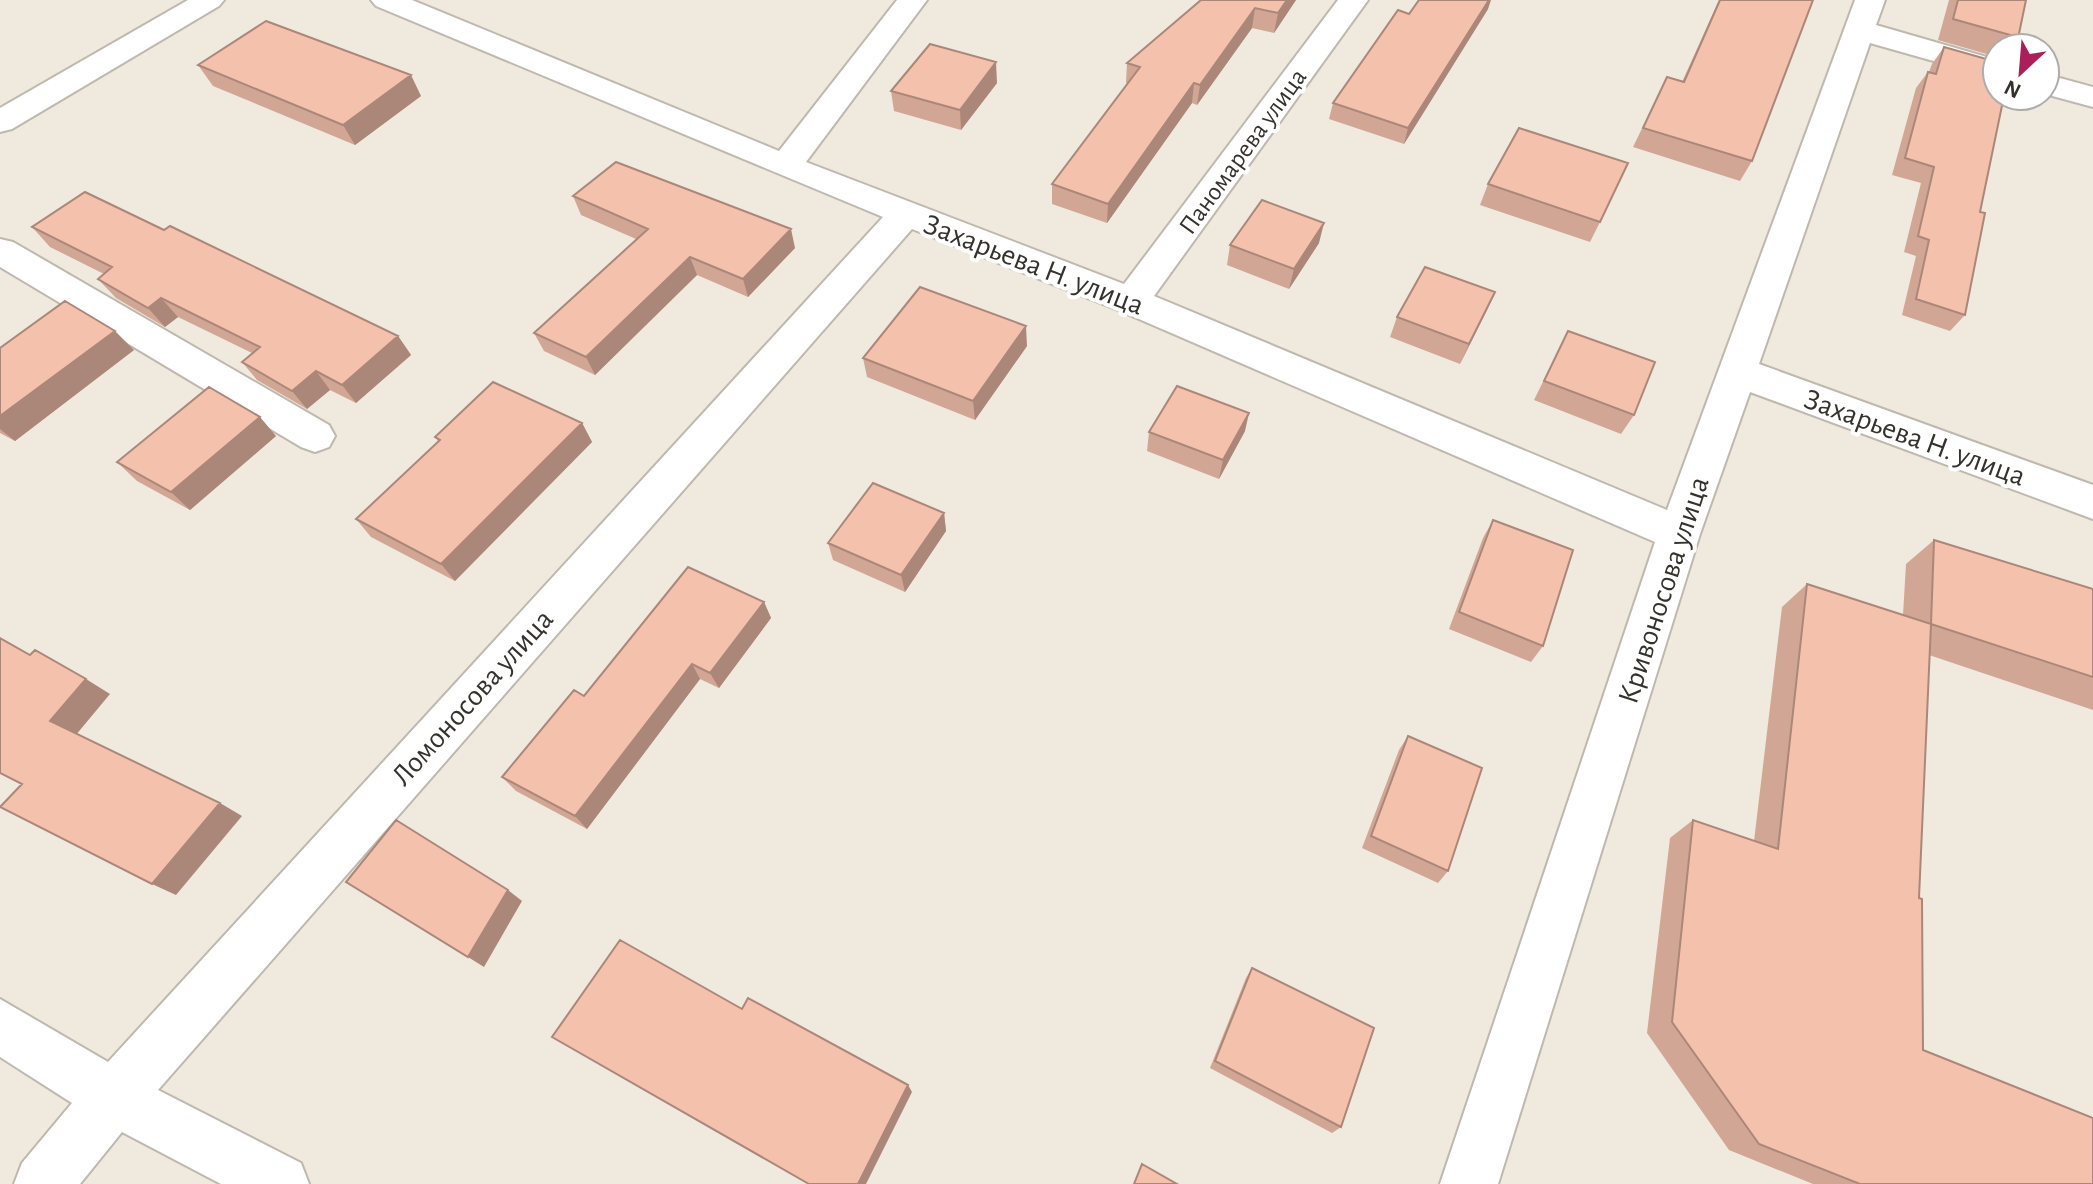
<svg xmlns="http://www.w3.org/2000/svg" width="2093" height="1184" font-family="'Alegreya Sans',sans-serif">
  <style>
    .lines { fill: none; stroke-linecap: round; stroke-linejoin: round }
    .minor-casing { stroke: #beb8ae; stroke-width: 4 }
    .minor { fill: #fff; fill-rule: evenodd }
    .wall { fill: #d2a695 }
    .shaded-wall { fill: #ab8779 }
    .building { fill: #f4c1ad; stroke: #ab8779; stroke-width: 2 }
    .labels { text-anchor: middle; stroke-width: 8; stroke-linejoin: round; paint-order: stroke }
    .far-street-label { font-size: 26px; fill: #34322d; stroke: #fff }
    .street-label { font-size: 30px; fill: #34322d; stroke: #fff }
  </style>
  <rect width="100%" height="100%" fill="#efe9de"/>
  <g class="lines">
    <defs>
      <path id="minor" d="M 188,0 L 224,0 L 219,6 L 12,129 L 0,132 L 0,108 Z
        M 371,0 L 412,0 L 779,151 L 897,0 L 927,0 L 806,162 L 1124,284 L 1338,0 L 1368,0 L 1154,296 L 1667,510 L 1855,0 L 1885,0 L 1876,25 L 1997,60 L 1997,79 L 1870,43 L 1759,364 L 2093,485 L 2093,519 L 1750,392 L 1700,534 L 1498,1184 L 1440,1184 L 1655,542 L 1118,310 L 912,229 L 158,1090 L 301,1163 L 309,1184 L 221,1184 L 122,1132 L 80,1184 L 14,1184 L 22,1163 L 72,1103 L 0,1057 L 0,999 L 108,1062 L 883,217 L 376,6 Z
        M 2045,74 L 2093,87 L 2093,107 L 2045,94 Z
        M 0,239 L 13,242 L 329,425 L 335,436 L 329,447 L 315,452 L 301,447 L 0,267 Z"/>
    </defs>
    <use href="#minor" class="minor-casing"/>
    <use href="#minor" class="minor"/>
  </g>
  <path class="wall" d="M 1201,0 L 1296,0 L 1274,33 L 1252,28 L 1197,105 L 1192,103 L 1107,223 L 1052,204 L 1052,184 L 1128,83 L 1126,83 L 1127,63 Z
    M 1719,0 L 1813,0 L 1752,161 L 1740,181 L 1633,147 L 1667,77 L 1682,82 Z
    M 1949,0 L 2026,0 L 2016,48 L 1997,48 L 1997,57 L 1938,40 Z
    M 1488,9 L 1404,144 L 1329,119 L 1333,103 L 1409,14 Z
    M 1944,47 L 1980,212 L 1965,315 L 1950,331 L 1902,315 L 1916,256 L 1904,252 L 1921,183 L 1892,175 L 1916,88 L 1928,72 L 1929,72 L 1932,64 Z
    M 198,65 L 421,96 L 355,145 L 213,86 Z
    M 997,83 L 961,130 L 894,111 L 891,91 Z
    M 1488,184 L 1600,222 L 1590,242 L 1480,205 Z
    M 573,196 L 795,248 L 748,297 L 697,275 L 595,375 L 544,351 L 534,333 L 636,239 L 581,215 Z
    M 32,227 L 164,230 L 398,336 L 411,355 L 356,403 L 330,390 L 307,409 L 257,380 L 242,362 L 252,353 L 178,317 L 165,327 L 116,298 L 98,279 L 104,274 L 50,247 Z
    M 1319,243 L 1289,289 L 1227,265 L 1230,245 Z
    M 1495,292 L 1460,364 L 1390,337 L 1397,317 Z
    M 1568,331 L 1634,415 L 1621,434 L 1534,400 Z
    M 1027,346 L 975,420 L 867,377 L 863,358 Z
    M 0,348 L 134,350 L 15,441 L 0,433 Z
    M 582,423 L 592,442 L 455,581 L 371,537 L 356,519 L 438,441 L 435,437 Z
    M 1245,431 L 1219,479 L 1147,451 L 1149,432 Z
    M 276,436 L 190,510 L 137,481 L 117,462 Z
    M 944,513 L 946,531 L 905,592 L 833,560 L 828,543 Z
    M 1493,520 L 1543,646 L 1531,662 L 1449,629 L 1483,538 Z
    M 1934,540 L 2093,589 L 2093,710 L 1929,655 L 1919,898 L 1923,1050 L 2093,1184 L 1813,1184 L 1729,1150 L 1647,1033 L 1670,838 L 1693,820 L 1754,841 L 1782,607 L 1807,584 L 1903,615 L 1906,564 Z
    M 764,602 L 771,618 L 719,688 L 700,679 L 587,829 L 516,791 L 502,777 L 584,696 Z
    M 1408,736 L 1448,871 L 1438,883 L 1362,848 L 1399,750 Z
    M 1252,968 L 1341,1127 L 1332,1133 L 1210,1068 L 1246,978 Z"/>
  <path class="shaded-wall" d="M 1287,0 L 1296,0 L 1274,33 L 1278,13 Z
    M 1489,0 L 1491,0 L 1488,9 L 1404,144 L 1408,128 Z
    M 1255,8 L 1252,28 L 1197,105 L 1200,85 Z
    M 996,62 L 997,83 L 961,130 L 960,110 Z
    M 411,75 L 421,96 L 355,145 L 343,125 Z
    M 1194,83 L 1192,103 L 1107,223 L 1108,204 Z
    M 1324,223 L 1319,243 L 1289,289 L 1294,269 Z
    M 791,229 L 795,248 L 748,297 L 743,279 Z
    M 690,257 L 697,275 L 595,375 L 586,357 Z
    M 1495,292 L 1486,312 L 1460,364 L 1469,344 Z
    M 161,298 L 178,317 L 165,327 L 148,308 Z
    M 1026,326 L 1027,346 L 975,420 L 973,401 Z
    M 115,331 L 134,350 L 15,441 L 0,429 L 0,416 Z
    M 398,336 L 411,355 L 356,403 L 342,385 Z
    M 316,371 L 330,390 L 307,409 L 292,391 Z
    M 1249,413 L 1245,431 L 1219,479 L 1223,460 Z
    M 260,417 L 276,436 L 190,510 L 171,492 Z
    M 582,423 L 592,442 L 455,581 L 441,564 Z
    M 944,513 L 946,531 L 905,592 L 901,575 Z
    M 764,602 L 771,618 L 719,688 L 710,673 Z
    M 692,664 L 700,679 L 587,829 L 575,816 Z
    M 86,679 L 110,694 L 75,736 L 50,721 Z
    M 220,803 L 242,816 L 176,895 L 152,884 Z
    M 508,890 L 522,901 L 484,967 L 468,957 Z
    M 908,1085 L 912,1092 L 866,1184 L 858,1184 Z"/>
  <path class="building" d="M 1201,0 L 1287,0 L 1278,13 L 1255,8 L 1200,85 L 1194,83 L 1108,204 L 1052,184 L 1140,67 L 1127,63 Z
    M 1419,0 L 1489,0 L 1408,128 L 1333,103 L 1398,10 L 1409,14 Z
    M 1720,0 L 1813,0 L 1752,161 L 1643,128 L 1667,77 L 1684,82 Z
    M 1958,0 L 2026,0 L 2016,48 L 2014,36 L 1953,19 Z
    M 266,21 L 411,75 L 343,125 L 198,65 Z
    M 930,44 L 996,62 L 960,110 L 891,91 Z
    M 1944,47 L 1997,62 L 1997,96 L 2004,96 L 1980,212 L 1985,213 L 1965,315 L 1916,299 L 1929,240 L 1918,236 L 1934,167 L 1905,158 L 1928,72 L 1936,74 Z
    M 1519,128 L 1628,163 L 1600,222 L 1488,184 Z
    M 616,162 L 791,229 L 743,279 L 690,257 L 586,357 L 534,333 L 648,229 L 573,196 Z
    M 85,192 L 164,230 L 170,226 L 398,336 L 342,385 L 316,371 L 292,391 L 242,362 L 260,347 L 161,298 L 148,308 L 98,279 L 112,267 L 32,227 Z
    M 1262,200 L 1324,223 L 1294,269 L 1230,245 Z
    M 1425,267 L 1495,292 L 1469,344 L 1397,317 Z
    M 920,287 L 1026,326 L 973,401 L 863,358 Z
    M 65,301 L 115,331 L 0,416 L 0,348 Z
    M 1568,331 L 1655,362 L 1634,415 L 1544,381 Z
    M 493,382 L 582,423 L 441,564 L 356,519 L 440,440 L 435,437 Z
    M 1177,386 L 1249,413 L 1223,460 L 1149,432 Z
    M 209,387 L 260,417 L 171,492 L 117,462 Z
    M 873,483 L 944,513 L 901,575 L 828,543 Z
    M 1493,520 L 1573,550 L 1543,646 L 1459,612 Z
    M 1934,540 L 2093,589 L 2093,677 L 1931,624 Z
    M 688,567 L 764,602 L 710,673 L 692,664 L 575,816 L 502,777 L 574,690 L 584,696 Z
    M 1807,584 L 1931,624 L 1919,898 L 1922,899 L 1923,1050 L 2093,1118 L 2093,1184 L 1860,1184 L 1759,1144 L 1672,1022 L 1693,820 L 1778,849 Z
    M 0,638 L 30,655 L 35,650 L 86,679 L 50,721 L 220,803 L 152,884 L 0,807 L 22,784 L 0,773 Z
    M 1408,736 L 1482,768 L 1448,871 L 1371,836 Z
    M 396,820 L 508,890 L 468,957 L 346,882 Z
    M 620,940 L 742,1009 L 748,998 L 908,1085 L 858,1184 L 809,1184 L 552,1037 Z
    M 1252,968 L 1374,1028 L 1341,1127 L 1215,1061 Z
    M 1142,1164 L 1177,1184 L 1134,1184 Z"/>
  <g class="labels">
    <g class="far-street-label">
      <text transform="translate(1242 151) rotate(-54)" y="9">Паномарева улица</text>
    </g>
    <g class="street-label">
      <text transform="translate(1034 264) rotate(21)" y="10">Захарьева Н. улица</text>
      <text transform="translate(1915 437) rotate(20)" y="10">Захарьева Н. улица</text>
      <text transform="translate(1663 590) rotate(-72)" y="10">Кривоносова улица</text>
      <text transform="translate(472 697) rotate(-48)" y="10">Ломоносова улица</text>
    </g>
  </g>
  <g transform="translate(2021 72) rotate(206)"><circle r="38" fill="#ffffff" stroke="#aeadab" stroke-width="2"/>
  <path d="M0-6L14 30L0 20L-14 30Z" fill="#ac1e59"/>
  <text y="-12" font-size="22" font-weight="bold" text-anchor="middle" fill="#34322d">N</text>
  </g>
</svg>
